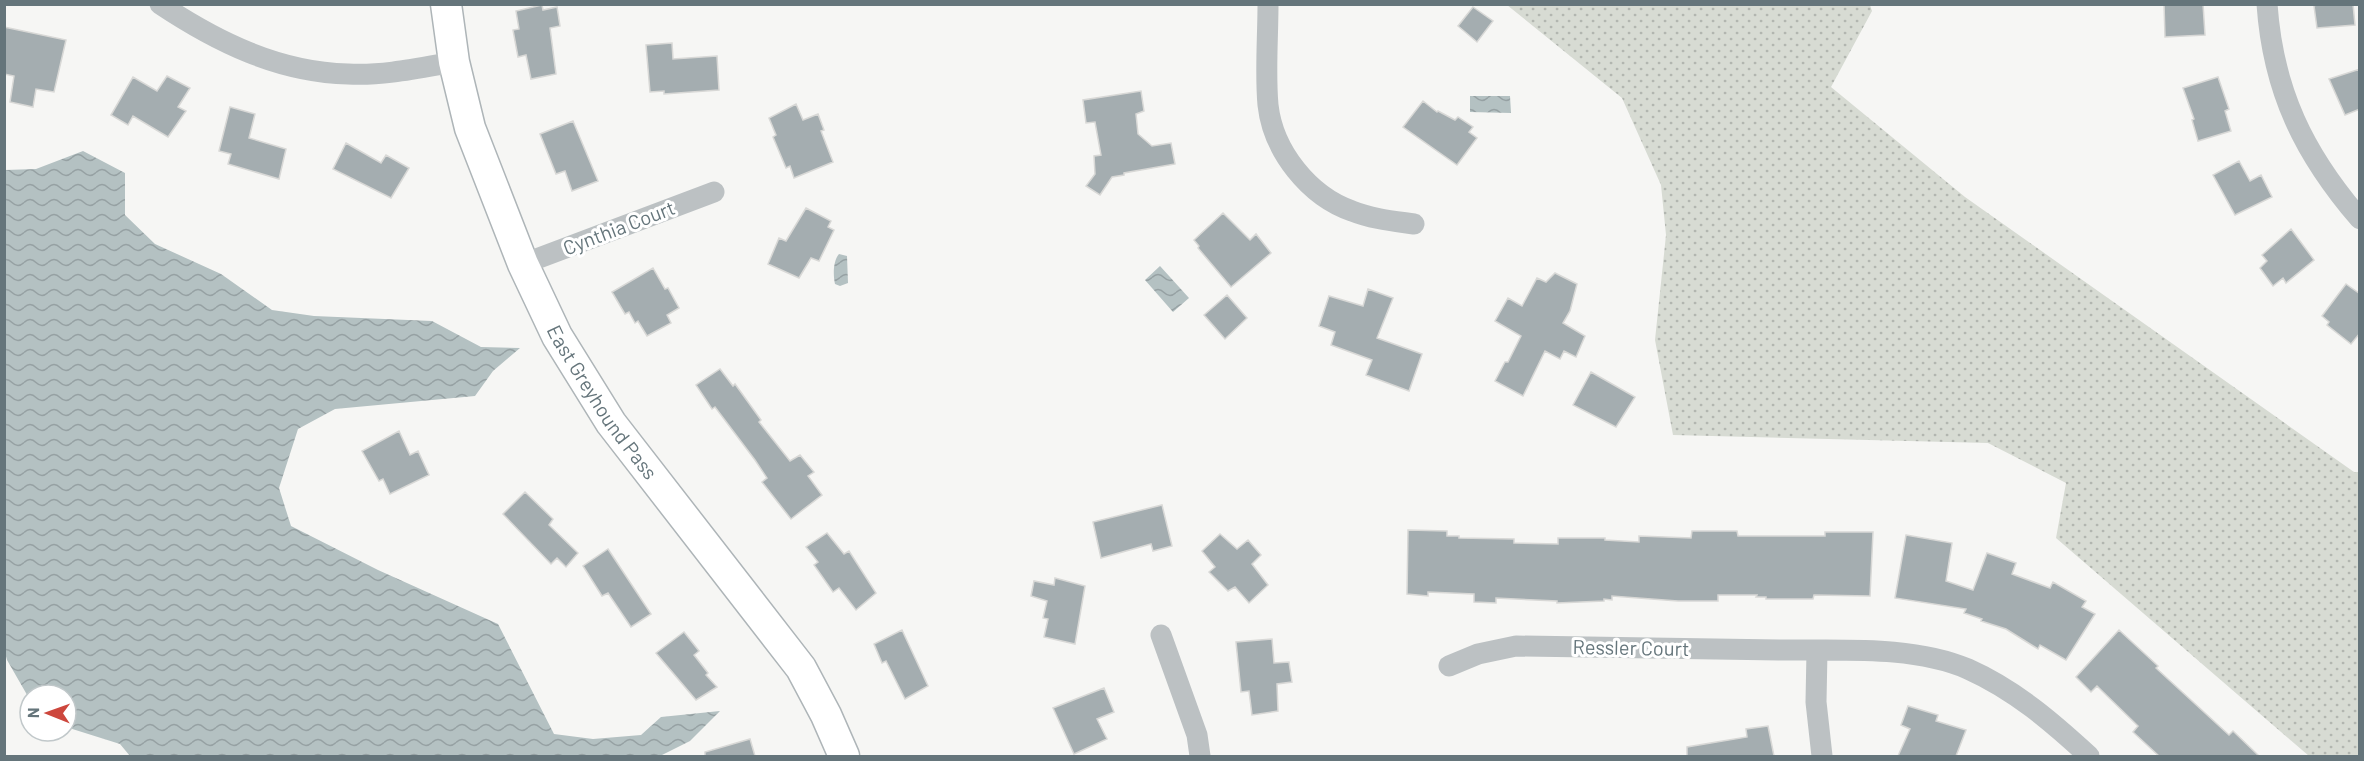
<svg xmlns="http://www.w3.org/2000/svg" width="2364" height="761" font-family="Barlow,sans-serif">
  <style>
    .grass { fill: url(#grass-dots) }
    .water { fill: url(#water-waves) }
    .building { fill: #a4adb0; stroke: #d8d8d6; stroke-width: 1.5 }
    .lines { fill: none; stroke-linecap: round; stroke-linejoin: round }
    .secondary-casing { stroke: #aeb5b8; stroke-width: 33 }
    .street { stroke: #bcc1c3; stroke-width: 21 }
    .secondary { stroke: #fff; stroke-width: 30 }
    .labels { text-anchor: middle; stroke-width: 6; stroke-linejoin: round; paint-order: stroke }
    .street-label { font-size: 20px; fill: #65757b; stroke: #fff }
  </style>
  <defs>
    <pattern id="grass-dots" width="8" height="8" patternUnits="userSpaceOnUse" patternTransform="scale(1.5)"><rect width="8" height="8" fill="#d7dbd3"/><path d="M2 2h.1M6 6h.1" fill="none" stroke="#b2b6b0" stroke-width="1.8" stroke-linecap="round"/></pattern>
    <pattern id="water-waves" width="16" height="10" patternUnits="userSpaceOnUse" patternTransform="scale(1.5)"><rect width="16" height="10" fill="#b4c1c2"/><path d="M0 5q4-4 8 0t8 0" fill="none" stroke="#96a1a3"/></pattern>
  </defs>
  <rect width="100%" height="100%" fill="#f6f6f4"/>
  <path class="grass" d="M 1507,5 L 1870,5 L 1872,11 L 1831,87 L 1965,197 L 2354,472 L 2359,472 L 2359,756 L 2309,756 L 2056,538 L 2066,483 L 1988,443 L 1673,435 L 1655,340 L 1666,235 L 1661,185 L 1622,98 Z"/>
  <path class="water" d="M 1470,96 L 1510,96 L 1511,113 L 1470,112 Z
    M 83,151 L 125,173 L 125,215 L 155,244 L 221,274 L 272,310 L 314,316 L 432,321 L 481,347 L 520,348 L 493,371 L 475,396 L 335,409 L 298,429 L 279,488 L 291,526 L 378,570 L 498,624 L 554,734 L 593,739 L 641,735 L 661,717 L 720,711 L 690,741 L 660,756 L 130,756 L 120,744 L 66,727 L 66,695 L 30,695 L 30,700 L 7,660 L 4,649 L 5,170 L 36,169 Z
    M 839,254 L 847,256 L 848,283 L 840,286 L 835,284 C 833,275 833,261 839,254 Z
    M 1160,266 L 1189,298 L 1173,312 L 1145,280 Z"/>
  <path class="building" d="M 2164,4 L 2203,4 L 2205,35 L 2165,37 Z
    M 2318,4 L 2353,4 L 2355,25 L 2317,28 L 2314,6 Z
    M 542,5 L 543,10 L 557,7 L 560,26 L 550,28 L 556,74 L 531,79 L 526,55 L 518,57 L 513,30 L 519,29 L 516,11 Z
    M 1473,7 L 1493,21 L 1477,42 L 1458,26 Z
    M 4,27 L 66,40 L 54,92 L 36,89 L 33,107 L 10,102 L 14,76 L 4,74 Z
    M 672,43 L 673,59 L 717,56 L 719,90 L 664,94 L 664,91 L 650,92 L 646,45 Z
    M 2360,69 L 2360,109 L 2345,115 L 2329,79 Z
    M 167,76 L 190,88 L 178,107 L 186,111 L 168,137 L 133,116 L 128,125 L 111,115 L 133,77 L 157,91 Z
    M 2218,77 L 2229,109 L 2225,111 L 2231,131 L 2198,141 L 2192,120 L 2194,119 L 2183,88 Z
    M 1141,91 L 1144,111 L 1136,114 L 1138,134 L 1152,146 L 1171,143 L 1175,164 L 1124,173 L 1124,175 L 1112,177 L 1100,195 L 1086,186 L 1095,174 L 1094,156 L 1101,155 L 1095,122 L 1086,123 L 1083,100 Z
    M 1423,101 L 1437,112 L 1438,111 L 1455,120 L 1458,117 L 1473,127 L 1469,132 L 1477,138 L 1457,165 L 1403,127 Z
    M 796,104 L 803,120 L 818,114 L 824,130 L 821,131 L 833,162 L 794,178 L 790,166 L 786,168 L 773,137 L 776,135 L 769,118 Z
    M 230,107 L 255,114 L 249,138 L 286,149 L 279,179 L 228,164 L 231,154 L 219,151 Z
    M 573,121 L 598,181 L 572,191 L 565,171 L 556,174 L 540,134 Z
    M 346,143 L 381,163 L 386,155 L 409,168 L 391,198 L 333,169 Z
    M 2239,161 L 2250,181 L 2261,175 L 2272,197 L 2235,215 L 2213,175 Z
    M 806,208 L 831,221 L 828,227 L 834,230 L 819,261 L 811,258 L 799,278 L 768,264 L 779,238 L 786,241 Z
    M 1223,213 L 1250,240 L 1256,234 L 1271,253 L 1231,287 L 1198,248 L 1199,246 L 1194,240 Z
    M 2291,229 L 2314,260 L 2286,283 L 2283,278 L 2273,286 L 2260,268 L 2267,261 L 2262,255 Z
    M 653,268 L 665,289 L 668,288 L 679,308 L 667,315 L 671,323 L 647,336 L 638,321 L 635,323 L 629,312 L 625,314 L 612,292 Z
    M 1555,273 L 1577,284 L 1570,311 L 1563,323 L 1585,336 L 1576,357 L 1564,351 L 1560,359 L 1545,351 L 1523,396 L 1495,381 L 1505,362 L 1508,362 L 1521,336 L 1495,321 L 1508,298 L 1522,306 L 1537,278 L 1546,282 Z
    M 2346,284 L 2360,294 L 2360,333 L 2351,344 L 2327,325 L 2329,322 L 2322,316 Z
    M 1368,289 L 1393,298 L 1377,338 L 1422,354 L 1409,391 L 1366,375 L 1372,360 L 1331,345 L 1335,332 L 1319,326 L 1329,296 L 1363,306 Z
    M 1227,295 L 1247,318 L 1225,339 L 1204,315 Z
    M 720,369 L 733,386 L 735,384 L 761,420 L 759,422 L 790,461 L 800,455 L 814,472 L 808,476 L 822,495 L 791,519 L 762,482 L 767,478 L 755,460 L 715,407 L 712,409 L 696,385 Z
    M 1591,372 L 1635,397 L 1616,427 L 1573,405 Z
    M 399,431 L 410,455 L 418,451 L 429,475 L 390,494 L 383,479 L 379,481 L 362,451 Z
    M 525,492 L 553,519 L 549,525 L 578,553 L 566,567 L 557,558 L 551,564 L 503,514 Z
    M 1162,505 L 1172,546 L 1153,551 L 1151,544 L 1101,558 L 1093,522 Z
    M 1408,530 L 1447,531 L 1447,536 L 1459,536 L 1459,538 L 1514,539 L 1514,543 L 1558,544 L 1558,538 L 1605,538 L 1605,540 L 1639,542 L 1639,536 L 1691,538 L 1692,531 L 1737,531 L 1738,536 L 1825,536 L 1825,532 L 1873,532 L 1870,596 L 1814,595 L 1813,599 L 1766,599 L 1766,597 L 1756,597 L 1757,595 L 1718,595 L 1718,601 L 1678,601 L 1612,596 L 1612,600 L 1604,599 L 1604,601 L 1557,603 L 1557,601 L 1496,598 L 1496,603 L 1474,602 L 1474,594 L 1428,592 L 1428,596 L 1407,594 Z
    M 827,533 L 844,554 L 849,551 L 876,593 L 856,610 L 839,588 L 833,592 L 814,565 L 818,562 L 806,547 Z
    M 1220,534 L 1237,549 L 1248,540 L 1261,555 L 1252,564 L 1268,585 L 1249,603 L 1235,587 L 1228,591 L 1209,572 L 1215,567 L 1202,551 Z
    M 1906,535 L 1952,543 L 1946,581 L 1973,590 L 1987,553 L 2016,563 L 2012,574 L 2050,588 L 2053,582 L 2086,601 L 2082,607 L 2095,614 L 2066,660 L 2040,645 L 2038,649 L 2006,629 L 1981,621 L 1982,619 L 1964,613 L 1966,609 L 1895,598 Z
    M 608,549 L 651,614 L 631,627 L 608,593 L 602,596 L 583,566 Z
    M 1055,578 L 1085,586 L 1075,644 L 1044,637 L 1048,619 L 1043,618 L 1047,601 L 1031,596 L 1034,581 L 1054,585 Z
    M 902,630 L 928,686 L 905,699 L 886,661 L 882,663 L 874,644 Z
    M 2119,630 L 2158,666 L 2156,668 L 2229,735 L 2233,731 L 2259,756 L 2159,756 L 2133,732 L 2138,726 L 2097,686 L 2091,692 L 2076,677 Z
    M 684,632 L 699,651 L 694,655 L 708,673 L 706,675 L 717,687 L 696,700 L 656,653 Z
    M 1272,639 L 1274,663 L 1289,662 L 1292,682 L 1277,684 L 1278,711 L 1252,715 L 1249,691 L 1241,692 L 1236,642 Z
    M 1104,688 L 1114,712 L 1097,719 L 1107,739 L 1074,754 L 1053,708 Z
    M 1908,706 L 1938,715 L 1936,721 L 1966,730 L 1956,756 L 1898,756 L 1910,729 L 1901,725 Z
    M 1768,726 L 1774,756 L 1687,756 L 1687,747 L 1747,737 L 1746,729 Z
    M 750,739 L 755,756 L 705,756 L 705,752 Z"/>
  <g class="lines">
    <defs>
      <g id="secondary">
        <path id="s1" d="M 446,4 L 454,62 L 470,128 L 523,264 L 557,336 L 611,423 L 801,668 L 826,715 L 844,756"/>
      </g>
    </defs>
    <use href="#secondary" class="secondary-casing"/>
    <path class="street" d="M 160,4 C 217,42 278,72 348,74 C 383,76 419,68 454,62
      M 1268,4 C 1268,38 1265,72 1268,105 C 1273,151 1309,196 1352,211 C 1372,219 1393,221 1414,224
      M 2267,4 C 2273,91 2304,154 2360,219
      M 523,264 L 714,192
      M 1161,635 L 1197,735 L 1200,756
      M 1817,651 L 1816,702 L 1822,756
      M 1449,666 L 1478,654 L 1516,646 C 1604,648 1692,649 1779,650 C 1840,651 1912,645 1968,669 C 2015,690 2052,722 2089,756"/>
    <use href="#secondary" class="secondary"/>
  </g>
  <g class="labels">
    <g class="street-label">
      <text transform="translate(619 228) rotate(-21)" y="7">Cynthia Court</text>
      <text dy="7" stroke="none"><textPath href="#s1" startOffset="432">East Greyhound Pass</textPath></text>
      <text transform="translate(1631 648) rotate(1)" y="7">Ressler Court</text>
    </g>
  </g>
  <rect width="2364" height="761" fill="none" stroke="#65757b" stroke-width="12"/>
  <g transform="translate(48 713) rotate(271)"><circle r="28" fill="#ffffff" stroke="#c1c8ca" stroke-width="1.5"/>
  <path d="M0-4.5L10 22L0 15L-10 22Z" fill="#cd473d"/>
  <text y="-9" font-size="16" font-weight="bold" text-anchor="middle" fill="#65757b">N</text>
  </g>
</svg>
